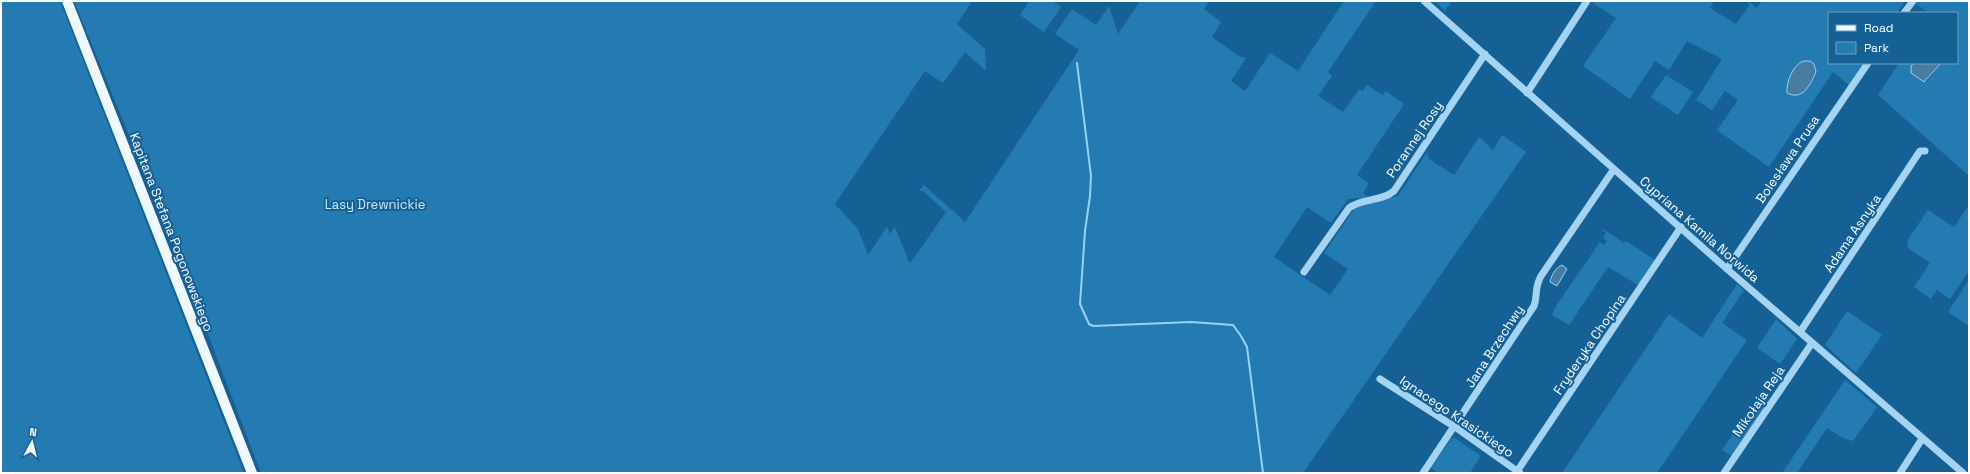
<svg xmlns="http://www.w3.org/2000/svg" width="1970" height="474" font-family="'Space Grotesk',sans-serif">
  <style>
    .green { fill: #247bb2 }
    .water { fill: #477da2; stroke: #97d2f5 }
    .lines { fill: none; stroke-linecap: round; stroke-linejoin: round }
    .stream { stroke: #97d2f5; stroke-width: 2 }
    .minor { stroke: #a5d4f2; stroke-width: 7 }
    .major { stroke: #f0f8ff; stroke-width: 10 }
    .labels { text-anchor: middle; stroke-width: 4; stroke-linejoin: round; paint-order: stroke }
    .street-label { font-size: 13px; fill: #fff; stroke: #156196 }
    .park-label { font-size: 13px; fill: #cdeafc; stroke: #156196 }
  </style>
  <rect width="100%" height="100%" fill="#156196"/>
  <path class="green" d="M 1,1 L 60,1 L 244,473 L 1,473 Z
    M 74,1 L 972,1 L 957,24 L 985,49 L 986,71 L 965,52 L 943,83 L 925,71 L 835,204 L 858,229 L 868,255 L 887,227 L 890,234 L 895,227 L 909,262 L 911,262 L 946,212 L 923,191 L 919,191 L 924,185 L 965,222 L 1079,50 L 1055,34 L 1072,9 L 1096,25 L 1109,6 L 1118,34 L 1140,1 L 1209,1 L 1204,9 L 1221,22 L 1212,37 L 1239,56 L 1246,58 L 1231,81 L 1245,91 L 1270,53 L 1298,71 L 1344,1 L 1376,1 L 1328,72 L 1332,76 L 1318,96 L 1343,112 L 1359,89 L 1363,91 L 1367,85 L 1383,95 L 1386,91 L 1404,104 L 1357,175 L 1369,183 L 1363,193 L 1368,196 L 1363,198 L 1348,199 L 1331,223 L 1307,207 L 1274,257 L 1330,295 L 1348,269 L 1324,253 L 1354,209 L 1364,205 L 1398,196 L 1427,152 L 1429,159 L 1454,175 L 1479,137 L 1493,150 L 1502,135 L 1526,152 L 1303,473 L 261,473 L 172,240 Z
    M 1029,1 L 1052,1 L 1061,7 L 1044,32 L 1020,15 Z
    M 1435,1 L 1452,1 L 1445,11 Z
    M 1594,1 L 1714,1 L 1710,8 L 1736,24 L 1749,6 L 1748,1 L 1757,8 L 1762,1 L 1905,1 L 1897,13 L 1829,13 L 1829,63 L 1864,63 L 1849,85 L 1833,72 L 1769,167 L 1717,130 L 1738,100 L 1725,91 L 1712,110 L 1696,100 L 1722,59 L 1687,41 L 1669,70 L 1655,61 L 1630,99 L 1583,66 L 1616,18 L 1593,3 Z
    M 1912,1 L 1969,1 L 1969,176 L 1878,95 L 1899,63 L 1914,63 L 1911,66 L 1927,81 L 1941,63 L 1957,63 L 1957,13 L 1929,13 Z
    M 1666,75 L 1693,92 L 1678,115 L 1651,97 Z
    M 1969,205 L 1969,271 L 1950,299 L 1937,290 L 1931,299 L 1914,287 L 1930,263 L 1908,248 L 1907,241 L 1928,210 L 1954,227 Z
    M 1603,229 L 1624,243 L 1626,241 L 1655,260 L 1638,285 L 1608,267 L 1569,325 L 1552,315 L 1556,306 L 1600,242 L 1604,245 L 1607,241 L 1603,238 L 1606,233 L 1602,230 Z
    M 1969,280 L 1969,326 L 1948,312 Z
    M 1737,284 L 1744,290 L 1722,323 L 1747,340 L 1657,473 L 1562,473 L 1669,314 L 1702,338 Z
    M 1847,311 L 1882,335 L 1856,373 L 1825,345 Z
    M 1776,319 L 1797,339 L 1780,364 L 1757,348 Z
    M 1845,380 L 1877,407 L 1853,441 L 1843,438 L 1827,428 L 1797,473 L 1782,473 Z
    M 1759,395 L 1769,402 L 1732,456 L 1722,450 Z
    M 1455,438 L 1481,456 L 1470,473 L 1438,473 L 1431,468 L 1451,439 Z"/>
  <path class="water" d="M 1803,61 L 1810,61 L 1814,64 L 1816,72 C 1810,85 1803,101 1787,93 C 1786,81 1793,66 1803,61 Z
    M 1914,63 L 1941,63 L 1924,82 L 1911,73 L 1911,66 Z
    M 1562,265 L 1567,269 L 1557,286 L 1550,282 C 1551,276 1555,268 1562,265 Z"/>
  <g class="lines">
    <path class="stream" d="M 1077,63 L 1091,176 L 1090,196 L 1085,231 L 1080,304 L 1089,324 L 1093,326 L 1191,322 L 1233,325 L 1241,336 L 1247,347 L 1263,473"/>
    <path class="minor" d="M 1424,1 L 1727,269 L 1963,473
      M 1904,13 L 1913,1
      M 1527,93 L 1587,1
      M 1727,269 L 1868,63
      M 1304,272 L 1349,208 C 1362,198 1381,202 1394,191 L 1485,54
      M 1800,332 L 1920,151 L 1925,151
      M 1380,379 L 1455,427 L 1520,473
      M 1423,473 L 1534,306 C 1538,295 1534,288 1541,276 L 1614,169
      M 1516,473 L 1681,227
      M 1724,473 L 1812,343
      M 1900,473 L 1922,439"/>
    <path class="major" d="M 67,1 L 252,473"/>
  </g>
  <g class="labels">
    <g class="street-label">
      <text transform="translate(1414 139) rotate(-56)" y="5">Porannej Rosy</text>
      <text transform="translate(1787 159) rotate(-56)" y="5">Bolesława Prusa</text>
      <text transform="translate(1700 229) rotate(41)" y="5">Cypriana Kamila Norwida</text>
      <text transform="translate(172 232) rotate(69)" y="5">Kapitana Stefana Pogonowskiego</text>
      <text transform="translate(1852 233) rotate(-56)" y="5">Adama Asnyka</text>
      <text transform="translate(1589 344) rotate(-56)" y="5">Fryderyka Chopina</text>
      <text transform="translate(1494 346) rotate(-57)" y="5">Jana Brzechwy</text>
      <text transform="translate(1758 401) rotate(-56)" y="5">Mikołaja Reja</text>
      <text transform="translate(1457 416) rotate(34)" y="5">Ignacego Krasickiego</text>
    </g>
    <g class="park-label">
      <text x="375" y="209">Lasy Drewnickie</text>
    </g>
  </g>
  <rect width="1970" height="474" fill="none" stroke="#ffffff" stroke-width="4"/>
  <rect x="1828" y="12" width="130" height="52" fill="#156196" stroke="#73a0c0"/>
  <rect x="1836" y="25" width="20" height="6" fill="#f0f8ff" stroke="#73a0c0"/>
  <text x="1864" y="32" font-size="12" fill="#ffffff">Road</text>
  <rect x="1836" y="42" width="20" height="12" fill="#247bb2" stroke="#73a0c0"/>
  <text x="1864" y="52" font-size="12" fill="#ffffff">Park</text>
  <g transform="translate(32 442) rotate(7)" stroke="#156196" stroke-width="3" paint-order="stroke">
  <path d="M0-3L7 15L0 10L-7 15Z" fill="#ffffff"/>
  <text y="-6" font-size="11" font-weight="bold" text-anchor="middle" fill="#ffffff">N</text>
  </g>
</svg>
